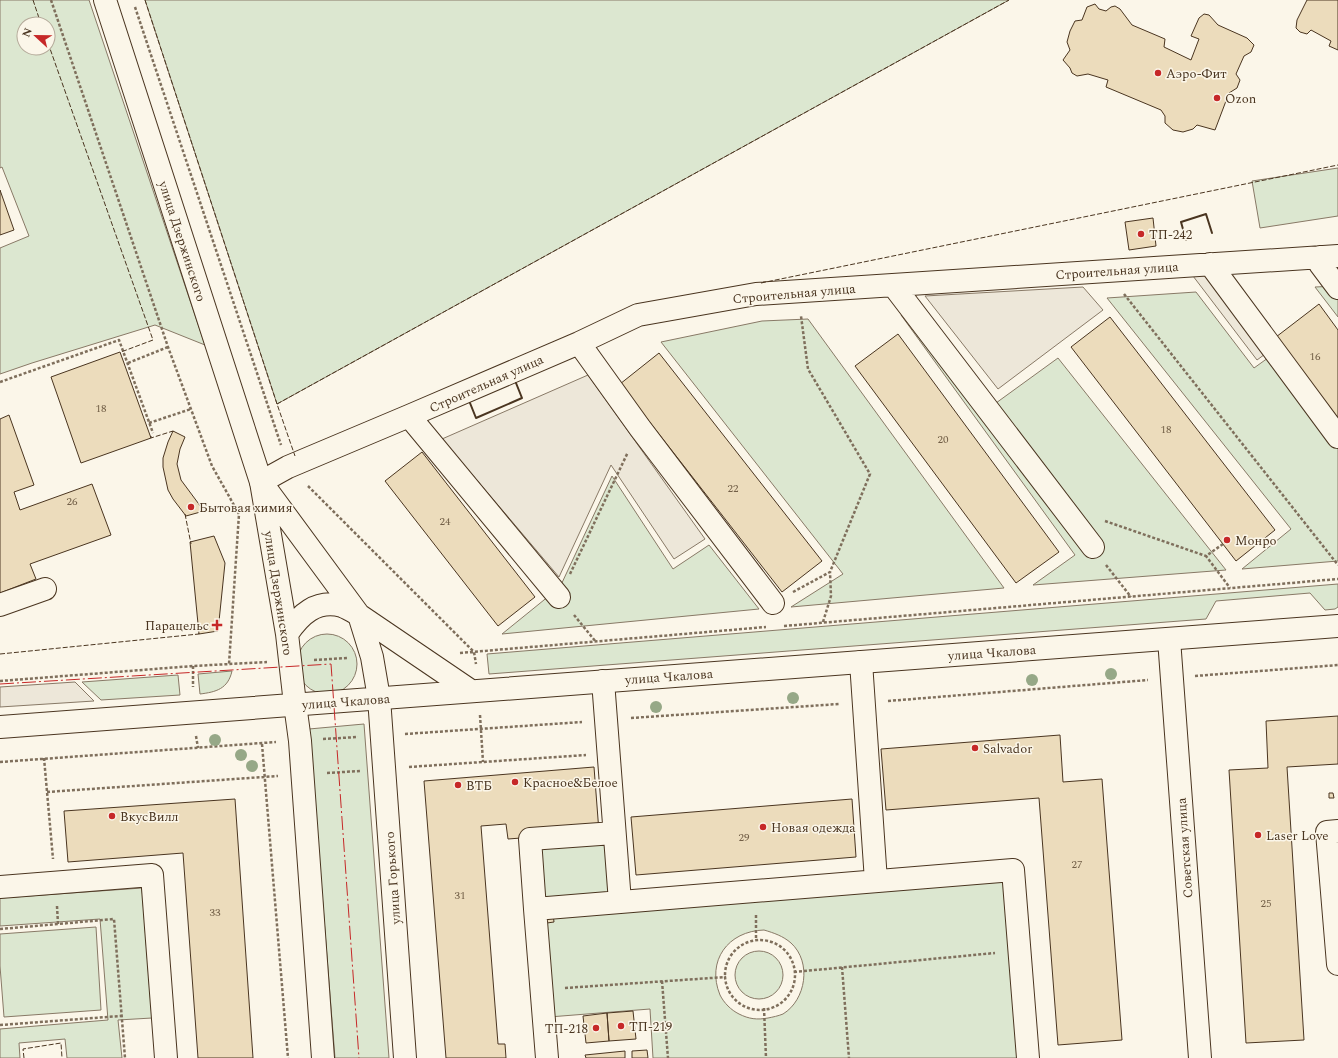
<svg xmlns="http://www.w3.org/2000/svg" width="1338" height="1058" font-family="Spectral,serif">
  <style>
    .green { fill: #dce7d0; stroke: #887966; fill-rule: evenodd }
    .parking { fill: #ede7d9; stroke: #887966 }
    .building { fill: #ecdcbc; stroke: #4a3520 }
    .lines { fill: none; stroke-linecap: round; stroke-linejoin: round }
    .minor-casing { stroke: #4a3520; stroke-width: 24 }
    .major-casing { stroke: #4a3520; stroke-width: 24 }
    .path { stroke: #7f6f5c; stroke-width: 2.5; stroke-dasharray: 3 2; stroke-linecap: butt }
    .minor { stroke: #fbf6e9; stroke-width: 22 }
    .major { stroke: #fbf6e9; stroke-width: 22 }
    .fence { stroke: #4a3520; stroke-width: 1; stroke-dasharray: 5 2; stroke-linecap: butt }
    .wall { stroke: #4a3520; stroke-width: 2 }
    .power { stroke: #c62828; stroke-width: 1; stroke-dasharray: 14 3 2 3; stroke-linecap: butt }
    .tree { fill: #96a887 }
    .poi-dot { fill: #c62828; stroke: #fbf6e9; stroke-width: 1.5 }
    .labels { text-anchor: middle; stroke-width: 3; stroke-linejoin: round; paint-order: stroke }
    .number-label { font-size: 11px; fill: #725f47 }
    .poi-label { font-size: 13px; fill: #4a3520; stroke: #fbf6e9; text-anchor: start }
    .street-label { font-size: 13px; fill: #4a3520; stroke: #fbf6e9 }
  </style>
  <rect width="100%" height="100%" fill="#fbf6e9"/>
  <path class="green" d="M 0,0 L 89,0 L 205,345 L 155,325 L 32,363 L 0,374 L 0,248 L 29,236 L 2,167 L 0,168 ZM 24,24 L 48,24 L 48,48 L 24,48 Z
    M 145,0 L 1009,0 L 277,404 Z
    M 1338,168 L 1338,216 L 1260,228 L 1252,181 Z
    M 1338,286 L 1338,317 L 1315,287 Z
    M 1196,292 L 1254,368 L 1279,350 L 1338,427 L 1338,561 L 1242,569 L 1291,529 L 1107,298 Z
    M 926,314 L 996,403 L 1058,358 L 1226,570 L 1033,585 L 1075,555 L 901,315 Z
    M 808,319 L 1004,588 L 791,607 L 843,574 L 661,342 L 762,321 Z
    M 612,476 L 673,569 L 709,545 L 759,609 L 502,634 L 560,587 Z
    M 1338,584 L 1338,607 L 1335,609 L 1325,610 L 1310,593 L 1216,601 L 1206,619 L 489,674 L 487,654 Z
    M297 664a30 30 0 1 1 60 0a30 30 0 1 1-60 0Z
    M 232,671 C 228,689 216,692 200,694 L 198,674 Z
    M 178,675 L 180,695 L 101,700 L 82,682 Z
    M 364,724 L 389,1058 L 335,1058 L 309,729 Z
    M 607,841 L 613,912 L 1004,881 L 1018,1058 L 653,1058 L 650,1009 L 549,1017 L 535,846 ZM 764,930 C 774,933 783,936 791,943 C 812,962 806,1000 783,1014 C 778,1016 773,1017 768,1018 C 757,1020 749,1019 739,1014 C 731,1010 724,1003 720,995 C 706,961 728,931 764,930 Z
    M 142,888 L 152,1018 L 118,1020 L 122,1058 L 67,1058 L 65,1039 L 19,1043 L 20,1058 L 0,1058 L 0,1029 L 108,1020 L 100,919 L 0,926 L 0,898 Z
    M 96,927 L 101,1010 L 4,1017 L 0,966 L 0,934 Z
    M735 975a24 24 0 1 1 48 0a24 24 0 1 1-48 0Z"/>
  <path class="parking" d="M 1224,275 L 1276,346 L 1257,360 L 1193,276 Z
    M 1083,287 L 1103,310 L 998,389 L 925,296 Z
    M 588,375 L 705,539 L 674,559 L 611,465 L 559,577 L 442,439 Z
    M 75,682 L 94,701 L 0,707 L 0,687 Z"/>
  <path class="building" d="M 1307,0 L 1338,0 L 1338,50 L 1329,46 L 1331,41 L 1311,30 L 1307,34 L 1300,32 L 1296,28 L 1297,20 Z
    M 1095,4 L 1099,9 L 1106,11 L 1111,7 L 1115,6 L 1120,9 L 1132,25 L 1165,39 L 1164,47 L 1191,60 L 1199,39 L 1191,36 L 1199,18 L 1204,14 L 1209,15 L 1218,25 L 1247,38 L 1254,45 L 1251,52 L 1244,56 L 1236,74 L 1240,80 L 1237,88 L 1229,93 L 1215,130 L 1197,125 L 1193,129 L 1183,132 L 1173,130 L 1165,123 L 1165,116 L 1161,110 L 1106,87 L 1108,80 L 1088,74 L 1077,76 L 1072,73 L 1070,68 L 1063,60 L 1070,50 L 1067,42 L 1070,31 L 1075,21 L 1082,20 L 1087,7 Z
    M 0,190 L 14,230 L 0,235 Z
    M 1153,218 L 1156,246 L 1129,250 L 1125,222 Z
    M 1319,304 L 1338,330 L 1338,418 L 1276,337 Z
    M 1110,317 L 1275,530 L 1236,561 L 1071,347 Z
    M 898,334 L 1059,552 L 1016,583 L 855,366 Z
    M 120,352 L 151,438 L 81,463 L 51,377 Z
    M 659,353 L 822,561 L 782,592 L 620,384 Z
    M 9,415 L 34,485 L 14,492 L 20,510 L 92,484 L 111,535 L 30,564 L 36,579 L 0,593 L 0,419 Z
    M 173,431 L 185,437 L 180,449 L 177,464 L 181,480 L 204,511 L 186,516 L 173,499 L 168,490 L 163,467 L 163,458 L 168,442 Z
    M 422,452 L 535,597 L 498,626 L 385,481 Z
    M 214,536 L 225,563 L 218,631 L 199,634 L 190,542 Z
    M 1338,716 L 1338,764 L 1287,767 L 1304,1040 L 1246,1043 L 1229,770 L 1268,768 L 1266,721 Z
    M 1060,735 L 1063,782 L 1102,779 L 1122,1040 L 1058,1045 L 1039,798 L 886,810 L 881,749 Z
    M 594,767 L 599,832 L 508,839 L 506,824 L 481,826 L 498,1044 L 505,1044 L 506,1058 L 446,1058 L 424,781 Z
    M 1329,793 L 1333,793 L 1334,798 L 1329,798 Z
    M 235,799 L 253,1058 L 198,1058 L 183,853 L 68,862 L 64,811 Z
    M 852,799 L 856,857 L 636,875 L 631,817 Z
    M 546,914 L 553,914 L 554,922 L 547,923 Z
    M 633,1011 L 636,1039 L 609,1041 L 607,1013 Z
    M 607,1013 L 609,1041 L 586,1043 L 583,1016 Z
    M 647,1050 L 648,1058 L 632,1058 L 632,1051 Z
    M 625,1051 L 625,1058 L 586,1058 L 585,1055 Z"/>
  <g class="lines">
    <defs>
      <path id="minor" d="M 1320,257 L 1320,264 L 1338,288
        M 1210,264 L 1338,437
        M 893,285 L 1093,547
        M 579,343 L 640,428 L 773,603
        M 409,416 L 559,597
        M 261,482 L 288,467 L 409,416 L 579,343 L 638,315 L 756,294 L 1338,256
        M 0,605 L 45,589
        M 1169,639 L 1200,1058
        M 861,662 L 876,881
        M 603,681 L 620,902
        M 379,698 L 405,1058
        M 295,704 L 300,741 L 323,1058
        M 1338,831 L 1327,832 L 1338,964
        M 0,887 L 152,875 L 166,1058
        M 535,909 L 530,839 L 614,833
        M 547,1058 L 535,909 L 1013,870 L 1028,1058"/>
      <path id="major" d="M 105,0 L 261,482 L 287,634 L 295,704
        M 264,486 L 359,615 L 372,657 L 379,698
        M 287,634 C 300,615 316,599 342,606 C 348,608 354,612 359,615 L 471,691
        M 0,727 L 1338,626"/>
    </defs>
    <use href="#minor" class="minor-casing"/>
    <use href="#major" class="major-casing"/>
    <path class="path" d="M 51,0 L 168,347 L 212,466 L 239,514 L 229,664
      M 135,7 L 281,445
      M 1124,294 L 1338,565
      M 128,363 L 168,347
      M 0,382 L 119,340 L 153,433
      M 149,423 L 191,409
      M 308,486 L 474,652 L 476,664
      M 1105,521 L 1206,556
      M 1223,544 L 1206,556 L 1230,588
      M 1106,565 L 1131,597
      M 570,574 L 628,452
      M 793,592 L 830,572 L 870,474 L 808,369 L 801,316
      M 574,615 L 596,642
      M 823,622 L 831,596 L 830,572
      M 784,626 L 1338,579
      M 460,653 L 766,627
      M 314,660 L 347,658
      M 193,666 L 193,687
      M 1195,676 L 1338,665
      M 0,681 L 193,666 L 267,662
      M 888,701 L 1148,680
      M 480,715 L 483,762
      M 631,718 L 839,704
      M 405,734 L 582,722
      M 196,736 L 198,748
      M 323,739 L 358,737
      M 262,744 L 288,1058
      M 44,758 L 53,859
      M 0,762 L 276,742
      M 409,767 L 586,755
      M 327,773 L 360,771
      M 47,792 L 278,776
      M 57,906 L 58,924 L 114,919 L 125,1058
      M 756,915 L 756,940
      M 0,929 L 58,924
      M725 975a35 35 0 1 1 70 0a35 35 0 1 1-70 0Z
      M 842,967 L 849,1058
      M 794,972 L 995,953
      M 662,981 L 668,1058
      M 565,988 L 726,977
      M 764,1008 L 766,1058
      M 0,1025 L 121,1016"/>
    <use href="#minor" class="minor"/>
    <use href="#major" class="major"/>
    <path class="fence" d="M 33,0 L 41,24
      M 145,0 L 277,404 L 295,456
      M 48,43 L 153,340 L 121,352
      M 761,283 L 1338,165
      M 277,404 L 1009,0
      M 151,436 L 151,438 L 173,431 L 173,432
      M 185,514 L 191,544
      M 0,654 L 199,634 L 198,631
      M 24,1058 L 23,1049 L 61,1043 L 62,1058"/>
    <path class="wall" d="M 1186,240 L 1181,222 L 1206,214 L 1212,233
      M 470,403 L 476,418 L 522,398 L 516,383"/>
    <path class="power" d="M 0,684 L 331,664 L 359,1058"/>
  </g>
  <g class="tree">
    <circle cx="1111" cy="674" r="6"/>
    <circle cx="1032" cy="680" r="6"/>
    <circle cx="793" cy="698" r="6"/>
    <circle cx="656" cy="707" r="6"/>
    <circle cx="215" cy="740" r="6"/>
    <circle cx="241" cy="755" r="6"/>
    <circle cx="252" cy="766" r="6"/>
  </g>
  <g class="poi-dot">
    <circle cx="1158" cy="73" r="4"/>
    <circle cx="1217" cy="98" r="4"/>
    <circle cx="1141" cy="234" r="4"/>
    <circle cx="191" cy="507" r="4"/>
    <circle cx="1227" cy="540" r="4"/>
    <path d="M215 619h4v4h4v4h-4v4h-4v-4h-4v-4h4z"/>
    <circle cx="975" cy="748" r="4"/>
    <circle cx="515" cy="782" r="4"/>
    <circle cx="458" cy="785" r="4"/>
    <circle cx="112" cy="816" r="4"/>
    <circle cx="763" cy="827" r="4"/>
    <circle cx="1258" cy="835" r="4"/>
    <circle cx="621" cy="1026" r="4"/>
    <circle cx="596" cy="1028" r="4"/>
  </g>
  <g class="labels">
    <g class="number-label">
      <text x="1315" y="360">16</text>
      <text x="101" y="412">18</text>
      <text x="1166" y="433">18</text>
      <text x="943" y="443">20</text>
      <text x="733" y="492">22</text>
      <text x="72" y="505">26</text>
      <text x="445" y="525">24</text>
      <text x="744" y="841">29</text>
      <text x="1077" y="868">27</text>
      <text x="460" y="899">31</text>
      <text x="1266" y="907">25</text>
      <text x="215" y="916">33</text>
    </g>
    <g class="poi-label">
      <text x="1166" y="78">Аэро-Фит</text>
      <text x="1225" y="103">Ozon</text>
      <text x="1149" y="239">ТП-242</text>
      <text x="199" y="512">Бытовая химия</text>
      <text x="1235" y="545">Монро</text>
      <text x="209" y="630" text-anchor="end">Парацельс</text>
      <text x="983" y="753">Salvador</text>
      <text x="523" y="787">Красное&amp;Белое</text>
      <text x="466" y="790">ВТБ</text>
      <text x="120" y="821">ВкусВилл</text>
      <text x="771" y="832">Новая одежда</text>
      <text x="1266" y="840">Laser Love</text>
      <text x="629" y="1031">ТП-219</text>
      <text x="588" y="1033" text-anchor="end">ТП-218</text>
    </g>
    <g class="street-label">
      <text transform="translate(183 241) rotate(72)" y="5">улица Дзержинского</text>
      <text transform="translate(1117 270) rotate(-4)" y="5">Строительная улица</text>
      <text transform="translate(794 293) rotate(-5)" y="5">Строительная улица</text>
      <text transform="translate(486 383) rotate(-24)" y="5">Строительная улица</text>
      <text transform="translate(279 593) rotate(81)" y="5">улица Дзержинского</text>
      <text transform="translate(992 652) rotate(-4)" y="5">улица Чкалова</text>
      <text transform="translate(669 676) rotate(-4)" y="5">улица Чкалова</text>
      <text transform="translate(346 701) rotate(-4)" y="5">улица Чкалова</text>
      <text transform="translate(1184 848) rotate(-94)" y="5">Советская улица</text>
      <text transform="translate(392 878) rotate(-94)" y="5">улица Горького</text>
    </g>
  </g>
  <g transform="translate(36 36) rotate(292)"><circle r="19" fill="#fbf6e9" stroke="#b4a999"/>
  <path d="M0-3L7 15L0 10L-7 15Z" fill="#c62828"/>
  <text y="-6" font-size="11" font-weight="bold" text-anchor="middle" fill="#4a3520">N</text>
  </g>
</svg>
